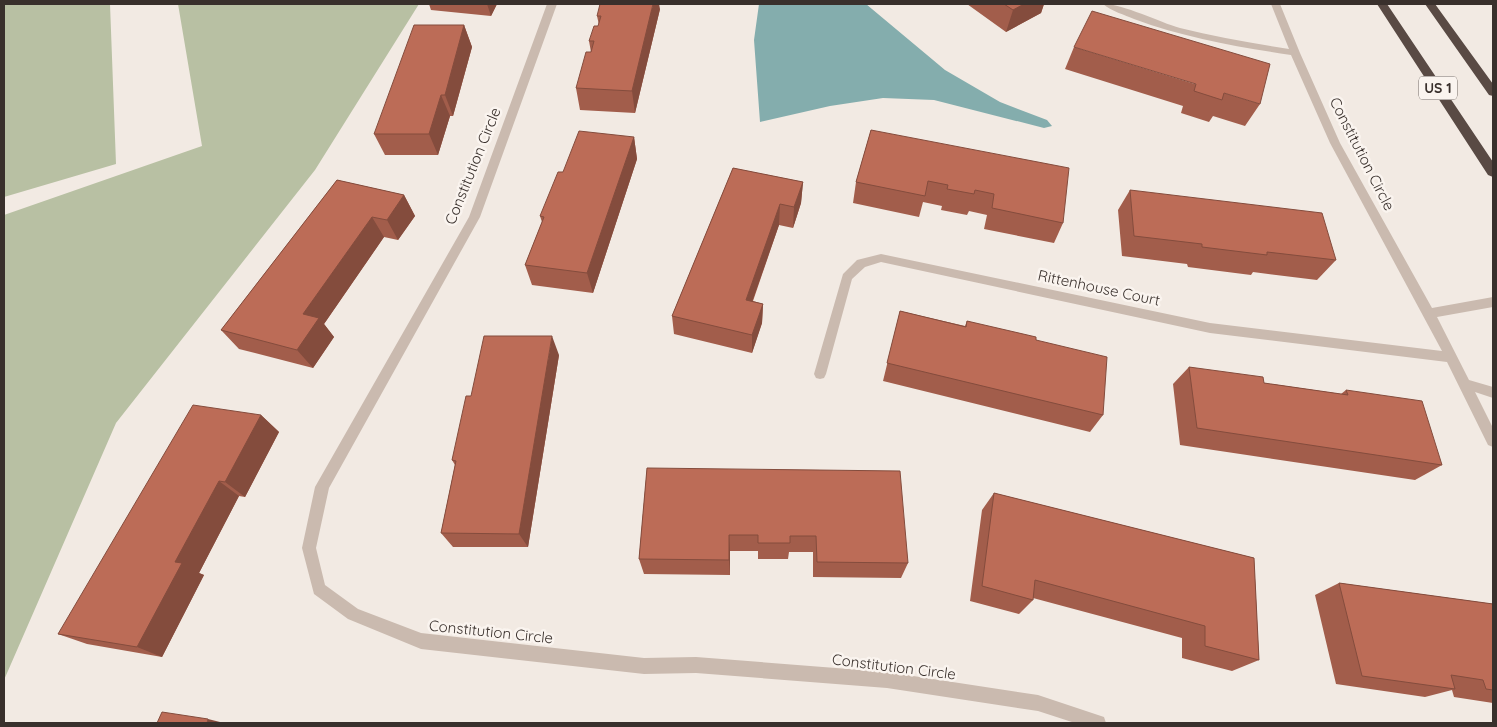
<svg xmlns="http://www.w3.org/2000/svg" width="1497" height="727" font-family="Quicksand,sans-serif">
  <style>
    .green { fill: #b8c0a3 }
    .water { fill: #84adad }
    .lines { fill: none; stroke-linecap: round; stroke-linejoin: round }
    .minor { fill: #cabaaf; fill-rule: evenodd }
    .highway { fill: #594a44; fill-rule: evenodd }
    .wall { fill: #a25d4b }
    .shaded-wall { fill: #844c3d }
    .building { fill: #bc6c57; stroke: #844c3d }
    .labels { text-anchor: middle; stroke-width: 5; stroke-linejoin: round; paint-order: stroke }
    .shield { fill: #faf4ef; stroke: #736b66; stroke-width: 1 }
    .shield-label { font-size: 14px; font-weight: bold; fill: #39302c }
    .street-label { font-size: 15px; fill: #39302c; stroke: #faf4ef }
  </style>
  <rect width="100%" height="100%" fill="#f2eae3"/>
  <path class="green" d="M 4,4 L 110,4 L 116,164 L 4,197 Z
    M 178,4 L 419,4 L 315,170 L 116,423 L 4,680 L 4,215 L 202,146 Z"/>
  <path class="water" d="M 759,4 L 866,4 L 945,70 L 1000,102 L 1047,120 L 1052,126 L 1044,128 L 934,100 L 883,98 L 830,106 L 760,122 L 754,40 Z"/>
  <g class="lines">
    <path class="minor" d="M 547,4 L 557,4 L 480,217 L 329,488 L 316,548 L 325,585 L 358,609 L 421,633 L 644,658 L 696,657 L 887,672 L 1038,695 L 1104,717 L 1106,723 L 1075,723 L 1038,711 L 887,688 L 696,673 L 644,674 L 421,649 L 348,619 L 314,594 L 302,548 L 315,487 L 469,217 Z
      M 1103,4 C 1121,3 1159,22 1180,28 C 1215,37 1252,43 1289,49 L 1271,4 L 1280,4 L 1300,53 L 1340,143 L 1432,308 L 1493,297 L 1493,307 L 1437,317 L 1469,380 L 1493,387 L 1493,398 L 1475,392 L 1493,428 L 1493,447 L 1488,445 L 1447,362 L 1210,333 L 881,262 L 865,267 L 852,279 L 826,374 L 824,378 L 820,379 L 816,378 L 814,374 L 843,274 L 857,260 L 881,254 L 1210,323 L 1442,351 L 1330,143 L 1291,55 C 1238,47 1185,38 1134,19 C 1125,15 1111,11 1103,4 Z"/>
    <path class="highway" d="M 1377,4 L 1387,4 L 1493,162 L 1493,177 L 1488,175 Z
      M 1425,4 L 1435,4 L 1493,84 L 1493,96 L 1489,95 Z"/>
  </g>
  <path class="wall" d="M 429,4 L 497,4 L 491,16 L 431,10 Z
    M 967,4 L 1044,4 L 1041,13 L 1006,32 Z
    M 660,9 L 635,113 L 580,110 L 576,88 L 591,52 L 589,41 L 599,25 L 597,16 Z
    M 464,25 L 472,47 L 453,116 L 450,116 L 438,155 L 385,155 L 374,134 Z
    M 1074,47 L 1260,104 L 1245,126 L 1213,116 L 1209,122 L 1181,113 L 1183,106 L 1065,69 Z
    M 871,130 L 1063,223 L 1054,243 L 984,229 L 987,215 L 969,211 L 967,215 L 941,210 L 942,206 L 923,202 L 919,217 L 853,203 L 856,182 Z
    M 634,137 L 637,159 L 593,293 L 532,285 L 525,265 L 542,222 L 540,216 Z
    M 733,168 L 803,182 L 801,203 L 793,228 L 779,225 L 753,301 L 763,304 L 762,323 L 752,353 L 674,334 L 672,316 Z
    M 337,180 L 404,195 L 415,216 L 398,240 L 384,237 L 324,324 L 334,337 L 313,368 L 239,349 L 221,330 Z
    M 1130,190 L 1336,260 L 1317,280 L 1253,272 L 1251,275 L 1188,267 L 1187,264 L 1122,256 L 1118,210 Z
    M 900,311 L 965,326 L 967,321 L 1036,340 L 1103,415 L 1090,432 L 883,381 Z
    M 559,355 L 528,547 L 453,547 L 441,533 L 455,465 L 452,460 L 471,396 Z
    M 1189,367 L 1264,383 L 1341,394 L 1346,390 L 1442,465 L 1415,480 L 1180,445 L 1173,384 Z
    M 261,415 L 279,432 L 245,497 L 239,496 L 199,573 L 204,575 L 162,657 L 87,644 L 58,634 Z
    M 647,468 L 908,563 L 901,578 L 813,577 L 813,552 L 789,552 L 788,559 L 758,559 L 758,551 L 730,551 L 730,575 L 644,574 L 639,559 Z
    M 994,493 L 1254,558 L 1259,660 L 1232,671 L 1182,658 L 1182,638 L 1033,598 L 1033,600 L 1019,614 L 970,601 L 982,510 Z
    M 1339,583 L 1493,604 L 1493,703 L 1454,697 L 1452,690 L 1425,697 L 1336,684 L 1315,595 Z"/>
  <path class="shaded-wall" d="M 487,4 L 497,4 L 491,16 Z
    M 653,4 L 659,4 L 660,9 L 635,113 L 632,91 Z
    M 1024,4 L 1044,4 L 1041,13 L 1006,32 L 1013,10 Z
    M 464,25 L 472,47 L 453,116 L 445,95 Z
    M 441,95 L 450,116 L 438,155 L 429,134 Z
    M 634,137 L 637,159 L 593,293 L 587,273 Z
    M 803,182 L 801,203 L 793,228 L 794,207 Z
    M 404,195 L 415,216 L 398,240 L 387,220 Z
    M 780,204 L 779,225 L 746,319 L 746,300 Z
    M 372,217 L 384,237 L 324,324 L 334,337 L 313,368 L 297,350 L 303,314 Z
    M 763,304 L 762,323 L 752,353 L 752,335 Z
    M 552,336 L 559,355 L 528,547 L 519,534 Z
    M 261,415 L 279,432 L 245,497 L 225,482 Z
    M 219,481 L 239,496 L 199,573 L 204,575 L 162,657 L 137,647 L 175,562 Z
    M 729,535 L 730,551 L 730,575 L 729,560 Z
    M 208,719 L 224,723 L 207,723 Z"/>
  <path class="building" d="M 600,4 L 653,4 L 632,91 L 576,88 L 586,52 L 591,52 L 594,41 L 589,41 L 594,26 L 598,26 L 601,16 L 597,16 Z
    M 1004,4 L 1024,4 L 1013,10 Z
    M 1092,11 L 1270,64 L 1260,104 L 1224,93 L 1222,100 L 1194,91 L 1196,84 L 1074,47 Z
    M 414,25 L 464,25 L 445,95 L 441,95 L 429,134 L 374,134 Z
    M 871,130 L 1069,168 L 1063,223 L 992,208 L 994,194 L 975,190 L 974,194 L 947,189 L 948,185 L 928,181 L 925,196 L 856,182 Z
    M 579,131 L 634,137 L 587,273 L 525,265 L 544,217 L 540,216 L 558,172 L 563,172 Z
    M 733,168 L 803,182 L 794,207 L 780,204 L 746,300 L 763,304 L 752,335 L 672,316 Z
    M 337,180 L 404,195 L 387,220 L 372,217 L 303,314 L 319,318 L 297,350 L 221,330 Z
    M 1130,190 L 1322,213 L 1336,260 L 1267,252 L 1267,255 L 1202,247 L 1202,244 L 1134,236 Z
    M 900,311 L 966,327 L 967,321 L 1036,337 L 1036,340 L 1107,357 L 1103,415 L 887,363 Z
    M 484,336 L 552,336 L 519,534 L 441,533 L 456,461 L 452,460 L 466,396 L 471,396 Z
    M 1189,367 L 1263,377 L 1264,383 L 1348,395 L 1346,390 L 1422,401 L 1442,465 L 1197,428 Z
    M 193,405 L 261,415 L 225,482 L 219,481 L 175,562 L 182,563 L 137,647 L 58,634 Z
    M 647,468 L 900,471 L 908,563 L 817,562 L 816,536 L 790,536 L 790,543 L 758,543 L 758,535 L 729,535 L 729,560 L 639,559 Z
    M 994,493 L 1254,558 L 1259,660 L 1205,646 L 1205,626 L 1035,580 L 1033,600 L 982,586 Z
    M 1339,583 L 1493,604 L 1493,690 L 1486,689 L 1483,680 L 1451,675 L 1455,689 L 1362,676 Z
    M 162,712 L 208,719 L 207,723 L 157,723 Z"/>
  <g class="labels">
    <rect class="shield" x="1419" y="76.5" width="38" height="23" rx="4"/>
    <g class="shield-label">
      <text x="1438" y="93">US 1</text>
    </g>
    <g class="street-label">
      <text transform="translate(1362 154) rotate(63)" y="5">Constitution Circle</text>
      <text transform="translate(473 166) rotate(-68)" y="5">Constitution Circle</text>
      <text transform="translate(1099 288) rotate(12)" y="5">Rittenhouse Court</text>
      <text transform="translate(491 632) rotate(6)" y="5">Constitution Circle</text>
      <text transform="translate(894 667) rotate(7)" y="5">Constitution Circle</text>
    </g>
  </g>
  <rect width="1497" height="727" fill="none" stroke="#39302c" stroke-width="10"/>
</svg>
